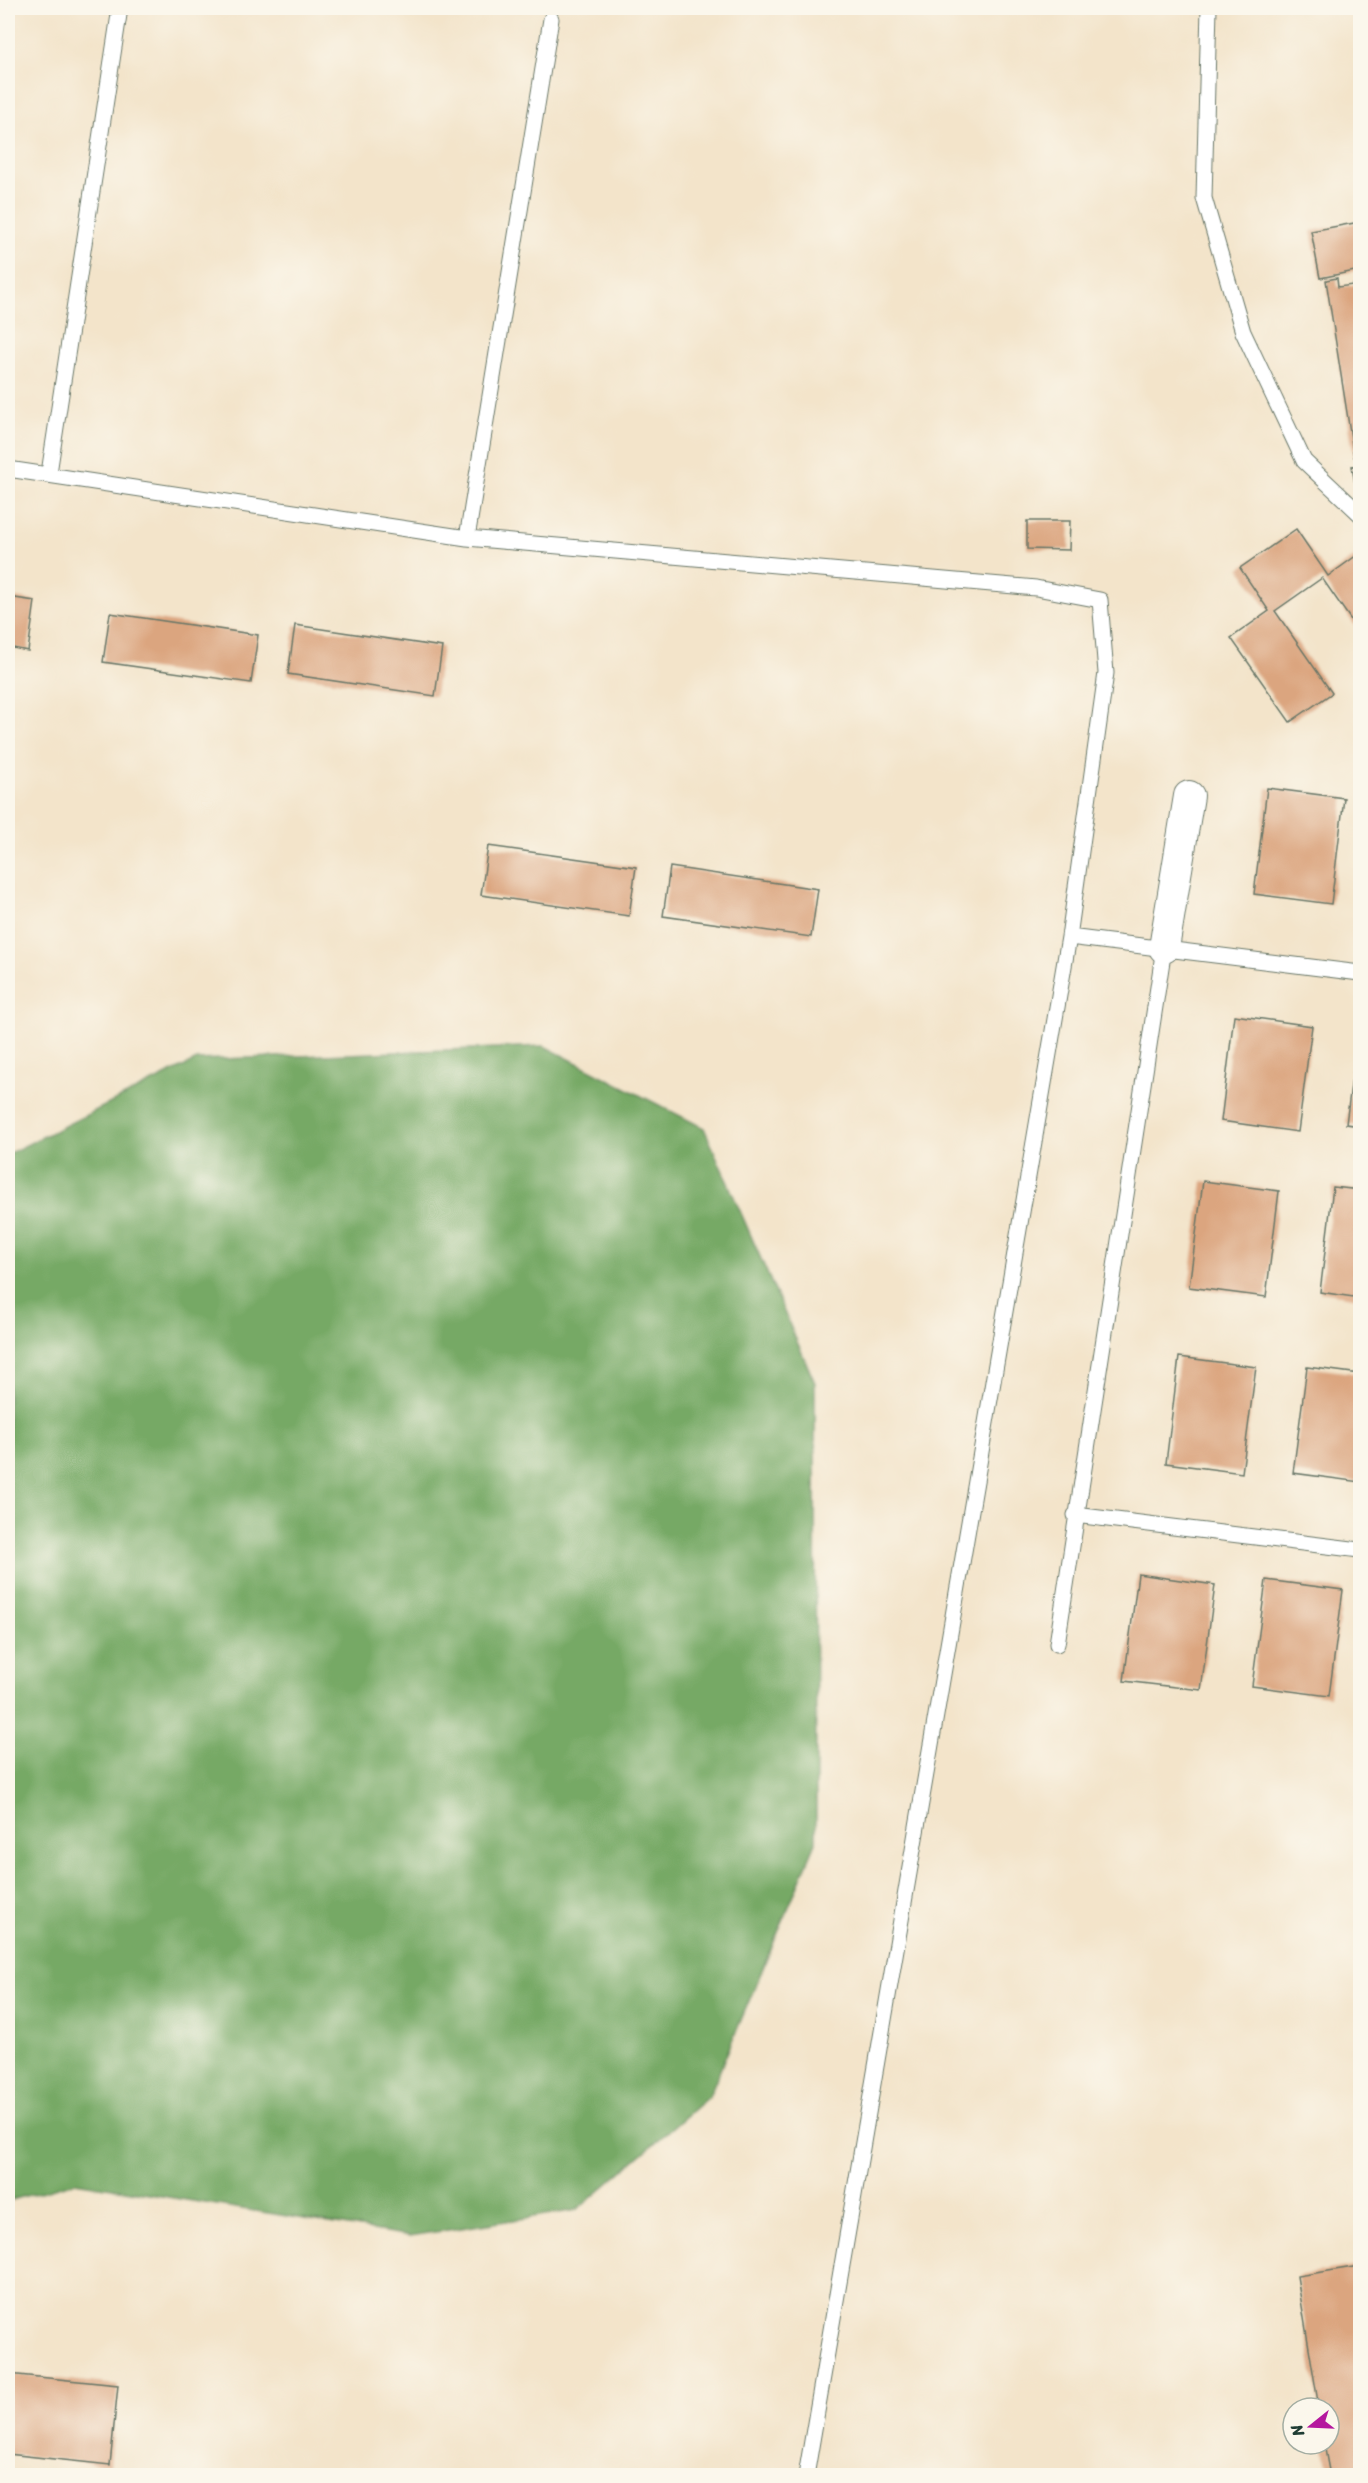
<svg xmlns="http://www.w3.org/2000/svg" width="1368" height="2483" font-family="Sriracha,sans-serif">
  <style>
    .forest { fill: #76a965; stroke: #4a734c; stroke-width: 1.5 }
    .building { fill: #dba57f }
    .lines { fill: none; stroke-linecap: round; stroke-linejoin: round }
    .service-casing { stroke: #697768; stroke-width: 17 }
    .minor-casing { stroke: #697768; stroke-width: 32 }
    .service { stroke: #fff; stroke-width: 15 }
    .minor { stroke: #fff; stroke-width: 30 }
  </style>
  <rect width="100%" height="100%" fill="#fbf7ec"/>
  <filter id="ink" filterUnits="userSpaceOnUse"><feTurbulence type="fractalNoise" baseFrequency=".0167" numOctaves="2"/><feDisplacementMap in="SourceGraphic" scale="12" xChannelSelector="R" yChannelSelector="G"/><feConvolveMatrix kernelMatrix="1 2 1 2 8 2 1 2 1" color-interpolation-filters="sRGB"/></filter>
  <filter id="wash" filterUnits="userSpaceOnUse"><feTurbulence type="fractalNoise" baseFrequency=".008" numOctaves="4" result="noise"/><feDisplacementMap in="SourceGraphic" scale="24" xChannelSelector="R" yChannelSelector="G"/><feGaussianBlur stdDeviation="1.35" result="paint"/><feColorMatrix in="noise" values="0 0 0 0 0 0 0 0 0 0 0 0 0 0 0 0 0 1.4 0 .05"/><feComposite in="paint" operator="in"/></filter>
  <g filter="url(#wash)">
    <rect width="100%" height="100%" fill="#f3e4ca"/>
    <path class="forest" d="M 544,1046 L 704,1128 L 815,1383 L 816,1842 L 709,2096 L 577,2210 L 410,2236 L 75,2182 L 8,2201 L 8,1154 L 197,1060 Z"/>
    <g id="blocks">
      <path class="building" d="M 1360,222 L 1360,270 L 1320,278 L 1311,231 Z
        M 1337,278 L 1338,287 L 1360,284 L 1360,456 L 1354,457 L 1326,280 Z
        M 1360,465 L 1360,496 L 1357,496 L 1352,466 Z
        M 1027,521 L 1070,521 L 1069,550 L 1027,549 Z
        M 1296,529 L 1328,576 L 1360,553 L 1360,633 L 1322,578 L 1275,611 L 1332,693 L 1290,722 L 1231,638 L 1269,611 L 1240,568 Z
        M 8,597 L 35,601 L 28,651 L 8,647 Z
        M 110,613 L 258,635 L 251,683 L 103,662 Z
        M 295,625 L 442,647 L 435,696 L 288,674 Z
        M 1267,788 L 1344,798 L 1331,904 L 1254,894 Z
        M 488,846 L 636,867 L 629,916 L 481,895 Z
        M 670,867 L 818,889 L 811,937 L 663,916 Z
        M 1234,1015 L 1312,1026 L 1298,1132 L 1221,1121 Z
        M 1359,1023 L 1360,1023 L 1360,1126 L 1346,1124 Z
        M 1203,1181 L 1279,1191 L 1266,1297 L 1189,1287 Z
        M 1333,1187 L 1360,1190 L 1360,1298 L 1320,1292 Z
        M 1179,1357 L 1256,1367 L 1242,1473 L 1166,1463 Z
        M 1307,1367 L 1360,1374 L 1360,1482 L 1293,1473 Z
        M 1138,1574 L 1215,1585 L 1201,1690 L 1124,1681 Z
        M 1266,1580 L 1343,1590 L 1329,1696 L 1252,1686 Z
        M 1360,2266 L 1360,2476 L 1330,2476 L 1324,2444 L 1329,2444 L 1329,2408 L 1319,2408 L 1297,2276 Z
        M 8,2374 L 118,2385 L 110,2465 L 8,2454 Z"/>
    </g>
  </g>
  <g filter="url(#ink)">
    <use href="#blocks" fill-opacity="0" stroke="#697768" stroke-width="1.5"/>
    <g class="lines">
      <defs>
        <path id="service" d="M 1209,8 L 1204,198 L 1243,332 L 1304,461 L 1360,514
          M 8,469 L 467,538 L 1036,588 L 1100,600 L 1106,673 L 1069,937 L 806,2476
          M 49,473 L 120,8
          M 467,538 L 551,19
          M 1069,937 L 1360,973
          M 1075,1515 L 1360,1550
          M 1057,1644 L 1164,948"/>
        <path id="minor" d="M 1164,948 L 1189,796"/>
      </defs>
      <use href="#service" class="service-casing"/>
      <use href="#minor" class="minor-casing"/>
      <use href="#service" class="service"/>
      <use href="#minor" class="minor"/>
    </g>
  </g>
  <rect width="1368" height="2483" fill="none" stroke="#fbf7ec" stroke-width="30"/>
  <g transform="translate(1311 2426) rotate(252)"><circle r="28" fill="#fbf7ec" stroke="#a3ada2" stroke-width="1.5"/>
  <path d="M0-4.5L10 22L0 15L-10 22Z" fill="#b5179e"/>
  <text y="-9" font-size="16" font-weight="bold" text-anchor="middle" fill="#1f3d34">N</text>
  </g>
</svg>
